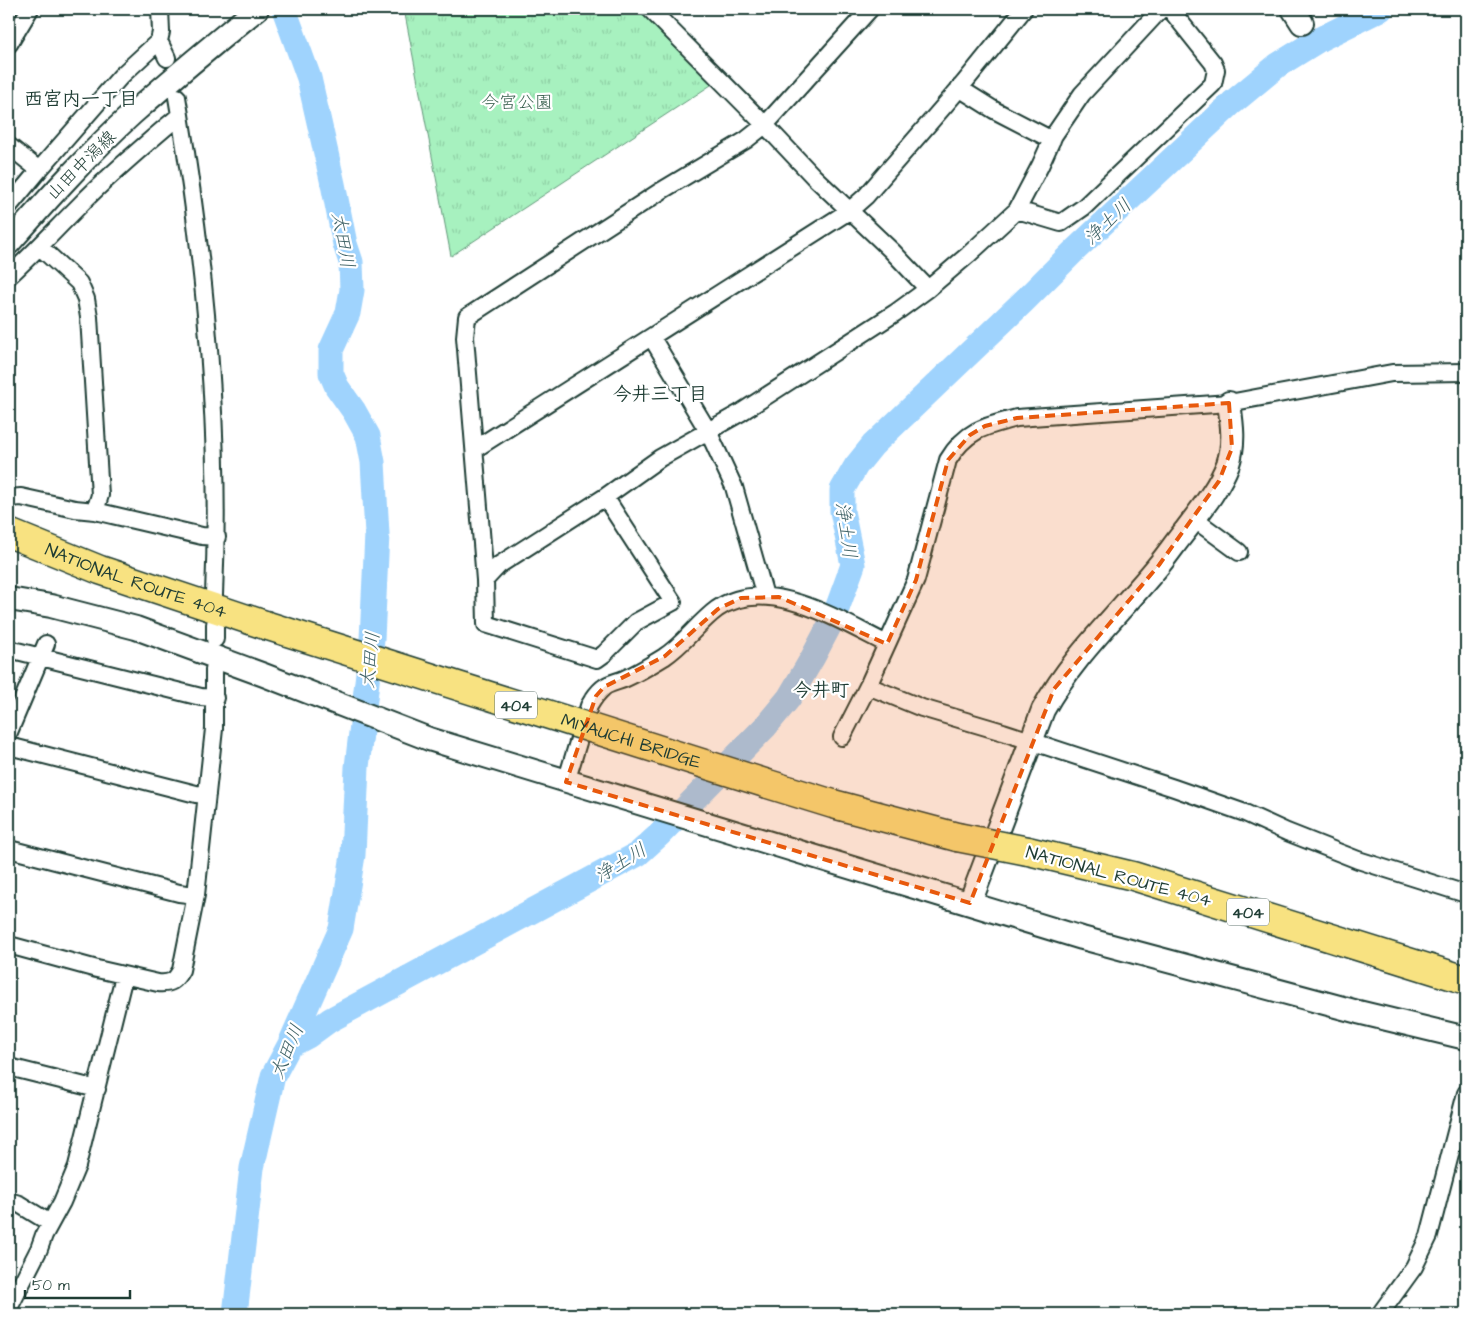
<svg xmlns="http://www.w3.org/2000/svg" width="1475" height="1323" font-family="'Architects Daughter','Klee One',sans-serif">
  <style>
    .park { fill: url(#park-tufts); stroke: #63977a }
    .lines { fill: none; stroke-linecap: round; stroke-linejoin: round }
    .river { stroke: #9fd3fd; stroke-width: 25 }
    .street-casing { stroke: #1f3d34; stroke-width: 20 }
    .secondary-casing { stroke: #1f3d34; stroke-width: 26 }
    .highway-casing { stroke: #1f3d34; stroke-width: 31 }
    .street { stroke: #fff; stroke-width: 16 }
    .secondary { stroke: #fff; stroke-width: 22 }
    .highway { stroke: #f8e281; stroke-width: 28 }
    .highway-bridge-casing { stroke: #1f3d34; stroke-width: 31; stroke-linecap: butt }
    .highway-bridge { stroke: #f8e281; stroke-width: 28 }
    .marked { fill: #e8590c; fill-opacity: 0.2; stroke: #e8590c; stroke-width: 4; stroke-dasharray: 10 6; stroke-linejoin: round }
    .labels { text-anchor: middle; stroke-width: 4.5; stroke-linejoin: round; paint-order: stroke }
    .shield { fill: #fff; stroke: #627771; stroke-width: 1 }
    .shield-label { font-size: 16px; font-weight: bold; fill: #1f3d34 }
    .park-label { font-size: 18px; fill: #3a6150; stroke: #fff }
    .street-label { font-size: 18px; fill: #1f3d34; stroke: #fff }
    .neighbourhood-label { font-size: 19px; font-weight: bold; fill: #1f3d34; stroke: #fff }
    .water-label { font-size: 19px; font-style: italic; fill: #3f6266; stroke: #fff }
  </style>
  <defs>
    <pattern id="park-tufts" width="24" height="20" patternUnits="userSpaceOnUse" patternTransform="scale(1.25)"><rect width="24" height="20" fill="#a7f1bf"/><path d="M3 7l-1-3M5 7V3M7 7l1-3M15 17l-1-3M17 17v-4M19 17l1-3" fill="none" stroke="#8fd0a5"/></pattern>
  </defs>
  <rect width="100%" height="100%" fill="#fff"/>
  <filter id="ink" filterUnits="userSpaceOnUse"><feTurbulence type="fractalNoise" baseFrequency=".02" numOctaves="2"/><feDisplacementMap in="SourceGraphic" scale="10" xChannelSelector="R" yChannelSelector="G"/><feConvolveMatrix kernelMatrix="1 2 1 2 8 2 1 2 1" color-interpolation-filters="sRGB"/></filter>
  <g filter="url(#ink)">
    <path class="park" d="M 404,9 L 639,9 L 714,83 L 451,256 Z"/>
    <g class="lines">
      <path class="river" d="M 289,1046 L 308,1036 L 330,1020 L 638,854 L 659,835 L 765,727 L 789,698 L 813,657 L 834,617 L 853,565 L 842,511 L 842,490 L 856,466 L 873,445 L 1024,301 L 1075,250 L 1232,103 L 1278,65 L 1320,39 L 1381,9
        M 235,1314 L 252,1168 L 273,1076 L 289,1046 L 341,929 L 353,855 L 357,767 L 372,639 L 377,534 L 373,462 L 368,436 L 354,411 L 337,387 L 331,373 L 331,350 L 348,313 L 352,290 L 351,262 L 345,244 L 333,184 L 309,78 L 284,9"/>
      <defs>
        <path id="street" d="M 650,9 L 765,125 L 813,176 L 892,251 L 928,289
          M 159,41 L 167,58
          M 9,44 L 30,9
          M 959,88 L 994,110 L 1052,140
          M 180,115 C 206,272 221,435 214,595
          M 9,146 L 39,170
          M 9,206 L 39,170 L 121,76 L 159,41 L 161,32 L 160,9
          M 1017,210 L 1061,223 L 1084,207 L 1213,84 L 1216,70 L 1213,63 L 1170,9
          M 40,247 L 79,283 L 86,299 L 89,317 L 100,495 L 95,511
          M 9,276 C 34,253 56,229 80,205 C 111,173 146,144 180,115 L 177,97
          M 652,338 L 708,431 L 734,487 L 765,596
          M 475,449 L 849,211 L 866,196 L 964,83 L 1024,9
          M 605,497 L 673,602 L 636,622 L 604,654 L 597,659 L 486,624 L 485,580 L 465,337 L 467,317 L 661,191 L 746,140 L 765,125 L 870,9
          M 9,498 L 21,497 L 75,509 L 95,511 L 202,536 L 217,537
          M 1194,519 L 1239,552
          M 485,580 L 499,565 L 605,497 L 660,458 L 740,413 L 895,313 L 928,289 L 968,255 L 1017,210 L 1040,166 L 1054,135 L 1082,94 L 1161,9
          M 215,639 L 215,624
          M 9,649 L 201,697 L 215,698
          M 868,686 L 922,708 L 1003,732 L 1174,788 L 1245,813 L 1287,832 L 1358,860 L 1466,894
          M 9,732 L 46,644
          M 842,737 L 868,686 L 916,580 L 948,460 C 966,430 985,426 1017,418 L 1229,403 L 1392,373 L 1466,372
          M 9,746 L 196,794 L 207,795
          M 566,782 L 589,706 C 593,699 597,693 603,688 C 608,683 617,682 624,679 C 638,673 651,665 664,657 C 684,644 698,623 717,609 C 768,574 840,621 887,644
          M 9,849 L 179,893 L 196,895
          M 9,945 L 97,969 L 158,983 C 171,984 175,981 181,970 L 196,895 L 214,729 L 214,669
          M 9,1067 L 97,1089
          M 9,1201 L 19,1204 L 50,1223
          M 9,1308 L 39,1249 L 44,1235 L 62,1202 L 77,1166 L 124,976
          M 1380,1314 L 1414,1267 L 1429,1236 L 1466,1093"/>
        <path id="secondary" d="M 1293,9 L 1302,23
          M 9,243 C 48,199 88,154 132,114 C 173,78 215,43 257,9
          M 9,599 L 51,606 L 136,628 L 264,675 L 429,739 L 1082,938 L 1358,1012 L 1466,1038
          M 970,903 L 1043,710 C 1073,655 1120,613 1159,565 C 1168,554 1176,542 1185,531 C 1200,511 1219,488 1228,464 C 1235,443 1232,424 1229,403"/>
        <g id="highway">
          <path id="s1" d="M 9,533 L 100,570 L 265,625"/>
          <path d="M 768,784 L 833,804 L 957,837"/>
          <path d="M 1028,851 L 1133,876 L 1466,980"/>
        </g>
      </defs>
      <use href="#street" class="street-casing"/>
      <use href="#secondary" class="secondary-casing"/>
      <use href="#highway" class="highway-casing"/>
      <use href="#street" class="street"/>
      <use href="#secondary" class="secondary"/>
      <use href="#highway" class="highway"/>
      <defs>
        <g id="highway-bridge">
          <path id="s2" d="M 265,625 L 768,784"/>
          <path d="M 957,837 L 1028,851"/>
        </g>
      </defs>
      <use href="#highway-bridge" class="highway-bridge-casing"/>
      <use href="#highway-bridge" class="highway-bridge"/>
    </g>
  </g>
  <path class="marked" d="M 1229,403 L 1232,448 L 1219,481 L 1159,565 L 1054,689 L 970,903 L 566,782 L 596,696 L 604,687 L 665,656 L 718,609 L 741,598 L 779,597 L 887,644 L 916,580 L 948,460 L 970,435 L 985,426 L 1017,418 Z"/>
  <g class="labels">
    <g class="shield">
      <rect x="495" y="691.5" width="42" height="27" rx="4"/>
      <rect x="1227" y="898.5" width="42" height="27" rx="4"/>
    </g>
    <g class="shield-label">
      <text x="516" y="711">404</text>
      <text x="1248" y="918">404</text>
    </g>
    <g class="park-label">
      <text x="517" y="108">今宮公園</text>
    </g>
    <g class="street-label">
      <text transform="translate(81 165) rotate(-45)" y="6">山田中潟線</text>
      <text dy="6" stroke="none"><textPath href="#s1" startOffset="136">NATIONAL ROUTE 404</textPath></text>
      <text dy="6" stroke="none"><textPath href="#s2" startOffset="384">MIYAUCHI BRIDGE</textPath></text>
      <text transform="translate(1119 876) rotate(15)" y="6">NATIONAL ROUTE 404</text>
    </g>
    <g class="neighbourhood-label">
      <text x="81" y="105">西宮内一丁目</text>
      <text x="660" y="400">今井三丁目</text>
      <text x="821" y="696">今井町</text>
    </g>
    <g class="water-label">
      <text transform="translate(1107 221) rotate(-44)" y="7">浄土川</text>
      <text transform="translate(344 240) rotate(80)" y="7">太田川</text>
      <text transform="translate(847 530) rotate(82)" y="7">浄土川</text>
      <text transform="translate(369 660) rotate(-84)" y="7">太田川</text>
      <text transform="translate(620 862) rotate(-32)" y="7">浄土川</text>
      <text transform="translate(286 1051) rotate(-67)" y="7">太田川</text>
    </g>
  </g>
  <rect width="1475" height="1323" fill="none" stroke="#fff" stroke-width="30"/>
  <rect x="15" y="15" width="1445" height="1293" fill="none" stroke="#1f3d34" stroke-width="2" filter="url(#ink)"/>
  <path d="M25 1290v8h105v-8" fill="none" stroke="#1f3d34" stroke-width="2.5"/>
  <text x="32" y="1290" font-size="15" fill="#1f3d34" stroke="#ffffff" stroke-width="4" paint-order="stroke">50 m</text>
</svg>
